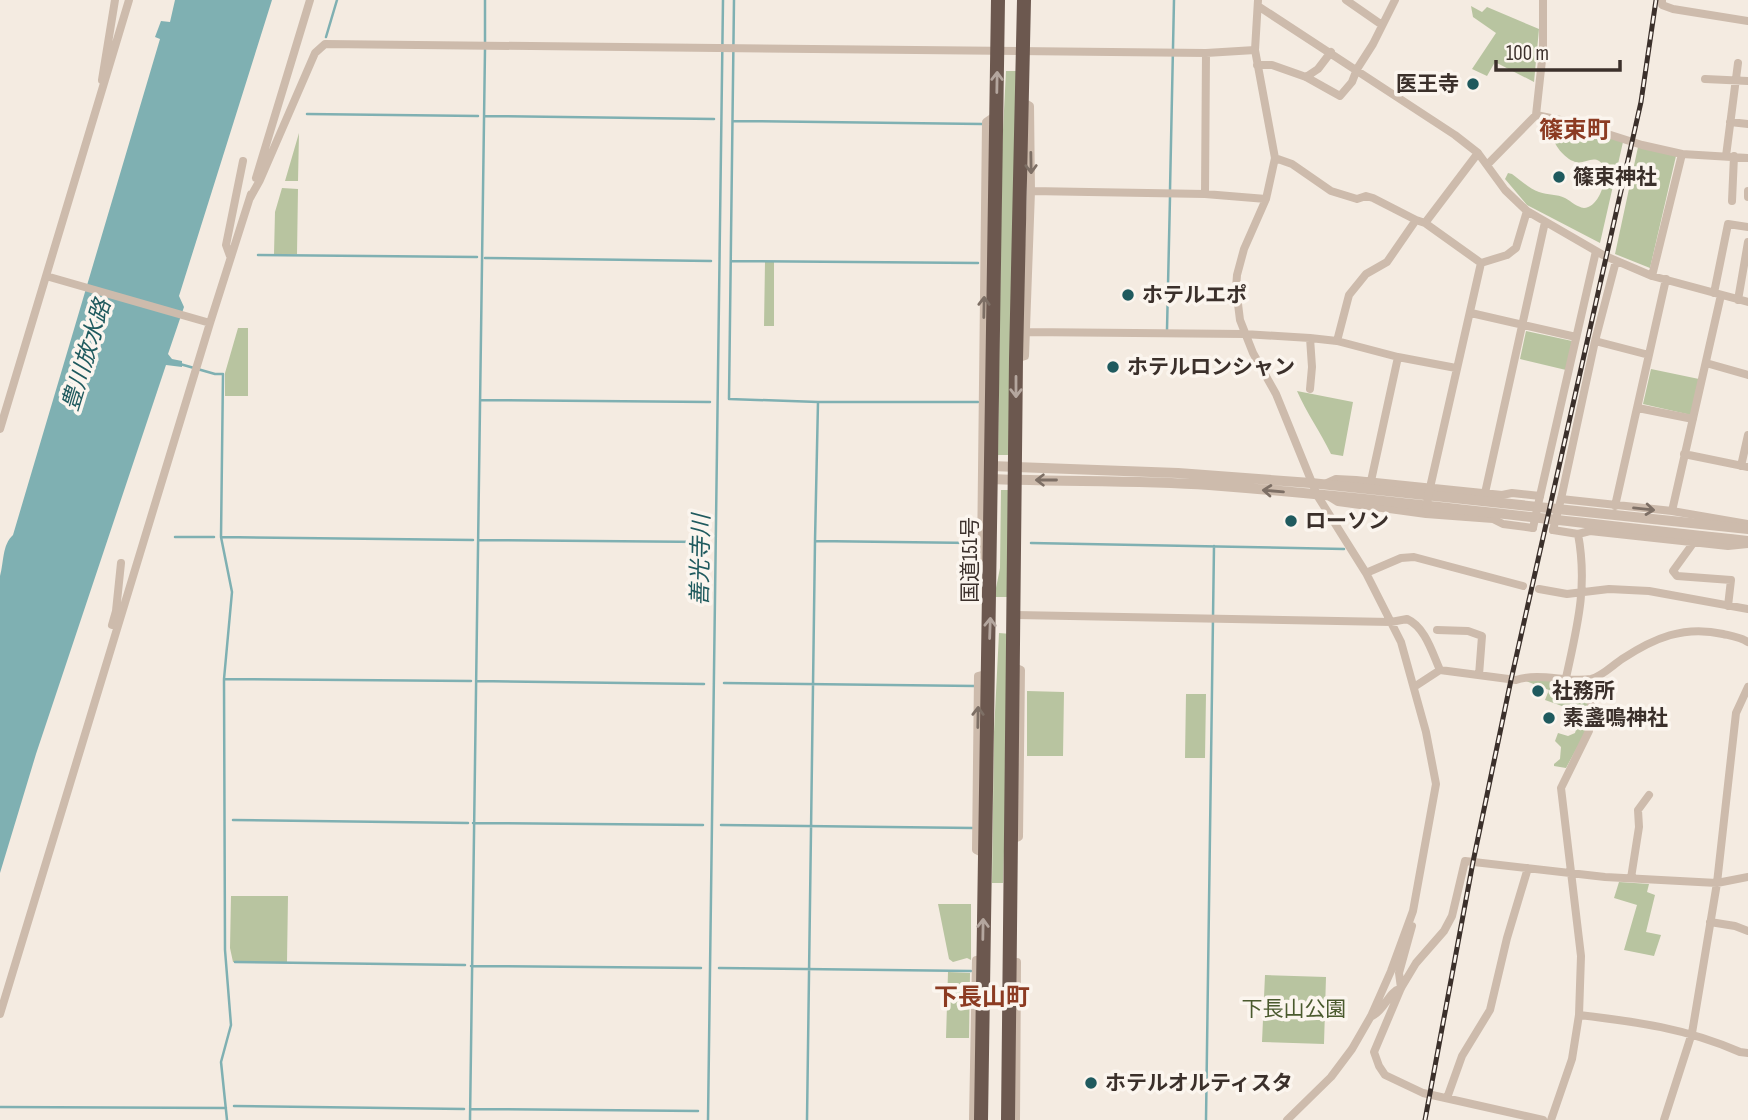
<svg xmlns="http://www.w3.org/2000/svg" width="1748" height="1120" font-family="'Sofia Sans Condensed','Noto Sans JP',sans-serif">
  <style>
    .green { fill: #b8c4a0 }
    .water { fill: #7fb0b2 }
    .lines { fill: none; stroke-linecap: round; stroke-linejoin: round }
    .stream { stroke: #7fb0b2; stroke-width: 2.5 }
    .minor { stroke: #cdbbac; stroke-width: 8 }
    .tertiary { stroke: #cdbbac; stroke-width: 10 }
    .trunk { stroke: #6c584f; stroke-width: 14 }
    .rail-casing { stroke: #3b302b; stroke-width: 5 }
    .rail { stroke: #fbf5ee; stroke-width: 2.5; stroke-dasharray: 8; stroke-linecap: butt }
    .minor-bridge { stroke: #cdbbac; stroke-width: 8 }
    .oneway { stroke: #b4a69e }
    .oneway2 { stroke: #7d6f65 }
    .poi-dot { fill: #1f5a5e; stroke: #fbf5ee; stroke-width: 2.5 }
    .labels { text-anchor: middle; stroke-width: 7; stroke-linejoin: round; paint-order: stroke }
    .poi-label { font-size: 21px; font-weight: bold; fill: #3b302b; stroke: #fbf5ee; text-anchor: start }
    .street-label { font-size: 21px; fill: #3b302b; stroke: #fbf5ee }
    .park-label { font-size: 21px; fill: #4a5a2e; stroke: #fbf5ee }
    .water-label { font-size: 23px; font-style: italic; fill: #1f5a5e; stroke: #fbf5ee }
    .quarter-label { font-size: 24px; font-weight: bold; fill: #8c3b22; stroke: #fbf5ee }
  </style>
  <rect width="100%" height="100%" fill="#f4ebe1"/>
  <path class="green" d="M 1471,6 L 1482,12 L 1487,7 L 1539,29 L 1534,82 L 1495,62 L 1487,76 L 1472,69 L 1496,33 L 1473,17 Z
    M 1006,71 L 1019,71 L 1013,455 L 998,455 L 1002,150 Z
    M 1554,122 L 1568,124 L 1623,142 L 1600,243 L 1527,205 L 1505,179 L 1508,173 L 1512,174 C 1520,180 1530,189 1539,192 C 1548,195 1557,194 1565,198 C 1572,202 1577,207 1584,208 C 1601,208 1612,168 1599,161 C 1591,156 1582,166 1573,161 C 1560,155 1546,135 1554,122 Z
    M 299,133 L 298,181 L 285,181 Z
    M 1638,147 L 1676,156 L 1650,268 L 1615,254 Z
    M 282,188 L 298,189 L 297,254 L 274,254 L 275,212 Z
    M 765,262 L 774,262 L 774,326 L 764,326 Z
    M 238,328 L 248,328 L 248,396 L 225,396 L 225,373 Z
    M 1526,331 L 1572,341 L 1566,370 L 1520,359 Z
    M 1651,369 L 1699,379 L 1691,415 L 1643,404 Z
    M 1297,391 L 1353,402 L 1343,456 L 1331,454 C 1320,431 1307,414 1297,391 Z
    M 1001,490 L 1012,490 L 1007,597 L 995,597 L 995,593 L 1000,568 Z
    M 999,633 L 1011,634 L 1003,883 L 992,883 L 994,732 Z
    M 1521,679 L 1590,683 L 1586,731 L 1566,768 L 1554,766 L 1554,764 L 1560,759 L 1561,747 L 1555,741 L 1558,733 L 1568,736 L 1575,733 C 1584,709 1563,707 1545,700 L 1549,690 Z
    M 1027,691 L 1064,692 L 1063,756 L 1027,756 Z
    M 1186,694 L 1206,694 L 1205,758 L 1185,758 Z
    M 1619,882 L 1649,884 L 1647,892 L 1655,895 L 1646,932 L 1661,935 L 1654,956 L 1624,950 L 1637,905 L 1614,898 Z
    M 231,896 L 288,896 L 287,962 L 233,962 L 230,948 Z
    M 938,904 L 971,904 L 971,960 L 967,958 L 953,962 L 949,959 Z
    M 948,972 L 970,973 L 969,1038 L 946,1038 Z
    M 1265,975 L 1326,977 L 1324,1044 L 1262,1042 Z"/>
  <path class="water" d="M 175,0 L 272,0 L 179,296 L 184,307 L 168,354 L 172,359 L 182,361 L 182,367 L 166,365 L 36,754 L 0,873 L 0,576 C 4,562 2,545 13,535 L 160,39 L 155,37 L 161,21 L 170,22 Z"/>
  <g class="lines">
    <path class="stream" d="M 734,0 L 729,399 L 818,402 L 815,541 L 973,543
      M 326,37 L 337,0
      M 485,42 L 485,0
      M 307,114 L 478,116
      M 484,116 L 714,119
      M 733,121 L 982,124
      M 1170,190 L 1174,0
      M 258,255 L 477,257
      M 485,258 L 711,261
      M 731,261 L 978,263
      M 1167,330 L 1170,197
      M 180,364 L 215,374 L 223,374 L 221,537 L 232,592 L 224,679 L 225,950 L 231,1025 L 221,1062 L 227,1120
      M 480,400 L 710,402
      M 818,402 L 978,402
      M 175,537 L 214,537
      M 221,537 L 473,540
      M 479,540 L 707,542
      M 1031,543 L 1344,549
      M 225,679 L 471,681
      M 476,681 L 704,684
      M 724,683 L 975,686
      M 233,820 L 468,823
      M 473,823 L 703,825
      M 721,825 L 973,828
      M 235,962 L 465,965
      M 471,966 L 701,968
      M 719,968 L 971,971
      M 234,1106 L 464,1109
      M 0,1107 L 226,1108
      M 471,1109 L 698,1111
      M 470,1120 L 485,49
      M 708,1120 L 723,0
      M 807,1120 L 815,541
      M 1206,1120 L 1214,546"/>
    <path class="minor" d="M 1258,0 L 1255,50 L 1275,158 L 1266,199 L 1244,249 L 1237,275 L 1236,288 L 1240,320 L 1253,353 L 1276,394 L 1317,495 L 1366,573 L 1401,642 L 1426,732 L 1436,784 L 1413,911 L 1391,971 L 1371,1016 L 1352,1049 L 1331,1077 L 1287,1120
      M 1346,0 L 1382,25
      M 1662,0 L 1662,5 L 1673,9 L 1748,21
      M 1258,6 L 1455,135 L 1478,153 L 1505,190 L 1527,211 L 1603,255 L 1652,276 L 1748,302
      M 1257,65 L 1272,65 L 1306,77 L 1340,96 L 1352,82 L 1357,69 L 1373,44 L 1395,0
      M 1306,77 L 1318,69 L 1331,52
      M 1705,79 L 1748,81
      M 102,80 L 115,0
      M 1536,115 L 1570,122 L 1642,145 L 1682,154 L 1748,158
      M 1730,122 L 1748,124
      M 1726,156 L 1738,63
      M 1275,158 L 1292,164 L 1331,191 L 1357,199 L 1366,196 L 1373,198 L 1416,220 L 1425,223 L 1481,263
      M 1487,165 L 1536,115 L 1543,51 L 1543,0
      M 256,178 L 310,0
      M 1031,191 L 1205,194 L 1266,199
      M 1205,194 L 1206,53
      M 1748,197 L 1748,191
      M 250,198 L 260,180 L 315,53 L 325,44 L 1206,53 L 1255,50
      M 1732,201 L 1734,156
      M 1425,223 L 1478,153
      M 230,256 L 226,245 L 243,161
      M 1616,261 L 1595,341 L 1649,355
      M 1481,263 L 1507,255 L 1516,248 L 1527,211
      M 46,276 L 210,323
      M 1652,276 L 1682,154
      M 1714,293 L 1728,224 L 1748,227
      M 1738,300 L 1748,242
      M 1471,313 L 1576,337
      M 1025,332 L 1244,334 L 1310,338 L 1337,341 L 1398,357 L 1456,368
      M 1310,338 L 1312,367 L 1310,389
      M 1337,341 L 1349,295 L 1366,274 L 1387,262 L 1416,220
      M 1595,341 L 1561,499 L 1672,511 L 1748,524
      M 1016,359 L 1025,356 L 1031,191 L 1030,106 L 1020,100
      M 1706,363 L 1748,375
      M 1638,408 L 1693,419
      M 0,429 L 129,0
      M 1684,454 L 1748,467
      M 1741,466 L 1748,435
      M 1371,481 L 1398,357
      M 1325,484 L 1336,479 L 1356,480 L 1502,495 L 1512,493 L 1540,496 L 1596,251
      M 1429,492 L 1481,263
      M 1485,493 L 1545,222
      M 1330,497 L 1338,502 L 1426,514 L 1493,519 L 1503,524 L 1533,528
      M 1615,506 L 1666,279
      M 1672,511 L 1721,295
      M 1553,530 L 1578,534 L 1590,531 L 1728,546 L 1748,544
      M 1694,542 L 1673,571 L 1677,576 L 1731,580 L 1728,606
      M 991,566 L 981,559 L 986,122 L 996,115
      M 1366,573 L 1401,558 L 1414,557 L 1523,586
      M 1539,589 L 1567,594 L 1609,589 L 1649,591 L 1748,609
      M 1014,615 L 1391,622 L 1407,619 C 1425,627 1432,652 1440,670 L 1516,680 C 1541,672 1566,683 1591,679 C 1601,677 1613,665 1622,659 C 1654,638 1684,625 1723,634 C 1732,636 1740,637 1748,642
      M 112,625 L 116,611 L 121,563
      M 1437,630 L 1468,631 L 1482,636 L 1479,675
      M 1566,678 C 1577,627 1588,587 1578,534
      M 1414,687 L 1440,670
      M 1011,840 L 1019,837 L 1021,670 L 1014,667
      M 984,854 L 976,850 L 978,676 L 989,673
      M 1631,878 L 1639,827 L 1638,810 L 1649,795
      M 1710,922 L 1735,926 L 1748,931
      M 1401,988 L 1416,963 L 1444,931 L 1452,916 L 1465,861 L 1605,877 L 1717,883 L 1748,877
      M 1401,988 L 1399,973 L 1412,926
      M 0,1014 L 210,323 L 251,194
      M 1579,1015 C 1638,1022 1685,1028 1740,1052 L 1748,1053
      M 1372,1016 C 1385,1010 1388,992 1401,988 L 1374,1052 L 1379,1066 L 1385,1075 L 1423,1093 L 1543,1120
      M 1447,1098 L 1462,1056 L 1490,1010 L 1507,938 L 1528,868
      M 973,1120 L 976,960 L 983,958
      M 1016,1120 L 1017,962
      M 1551,1120 L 1572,1059 L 1579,1015 L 1581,956 L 1561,788 L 1589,731 L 1593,679
      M 1664,1120 L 1692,1033 L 1717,883 L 1736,713 L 1748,687"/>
    <path class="tertiary" d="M 991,466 L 1178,473 L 1311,483 L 1748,529
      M 991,479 C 1064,482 1136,480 1209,485 C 1389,499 1568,522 1748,541"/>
    <path class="trunk" d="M 981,1120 L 998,0
      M 1008,1120 L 1016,359 L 1024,0"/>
    <defs>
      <path id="rail" d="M 1425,1120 L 1473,862 L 1511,680 L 1641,102 L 1656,0"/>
    </defs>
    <use href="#rail" class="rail-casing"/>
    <use href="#rail" class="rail"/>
    <path class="minor-bridge" d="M 1426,510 L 1429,492
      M 1533,528 L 1540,496
      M 1553,530 L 1561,499"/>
  </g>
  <defs><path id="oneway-shaft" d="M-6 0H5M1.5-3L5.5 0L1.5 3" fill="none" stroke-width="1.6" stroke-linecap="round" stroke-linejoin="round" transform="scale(1.75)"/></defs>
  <g class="oneway">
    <use href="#oneway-shaft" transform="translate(997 82) rotate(-89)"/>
    <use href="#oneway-shaft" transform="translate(1016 387) rotate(90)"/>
    <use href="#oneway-shaft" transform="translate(990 628) rotate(-88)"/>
    <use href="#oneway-shaft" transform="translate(983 929) rotate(-89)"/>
  </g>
  <g class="oneway2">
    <use href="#oneway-shaft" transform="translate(1031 163) rotate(89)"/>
    <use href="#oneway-shaft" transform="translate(984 307) rotate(-89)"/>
    <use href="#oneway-shaft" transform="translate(1046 480) rotate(180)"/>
    <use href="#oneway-shaft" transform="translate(1273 491) rotate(-175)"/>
    <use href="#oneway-shaft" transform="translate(1644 509) rotate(6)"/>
    <use href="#oneway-shaft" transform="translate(978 717) rotate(-89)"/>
  </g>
  <g class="poi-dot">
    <circle cx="1473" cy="84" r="7"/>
    <circle cx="1559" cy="177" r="7"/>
    <circle cx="1128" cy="295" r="7"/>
    <circle cx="1113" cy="367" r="7"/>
    <circle cx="1291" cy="521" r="7"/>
    <circle cx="1538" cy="691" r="7"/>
    <circle cx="1549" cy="718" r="7"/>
    <circle cx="1091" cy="1083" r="7"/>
  </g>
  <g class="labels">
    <g class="poi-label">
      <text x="1459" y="91" text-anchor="end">医王寺</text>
      <text x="1573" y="184">篠束神社</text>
      <text x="1142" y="302">ホテルエポ</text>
      <text x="1127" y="374">ホテルロンシャン</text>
      <text x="1305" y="528">ローソン</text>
      <text x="1552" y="698">社務所</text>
      <text x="1563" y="725">素盞鳴神社</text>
      <text x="1105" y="1090">ホテルオルティスタ</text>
    </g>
    <g class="street-label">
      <text transform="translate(970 560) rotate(-90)" y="7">国道151号</text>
    </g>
    <g class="park-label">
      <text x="1294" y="1016">下長山公園</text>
    </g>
    <g class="water-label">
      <text transform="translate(86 355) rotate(-73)" y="8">豊川放水路</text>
      <text transform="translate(700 560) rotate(-89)" y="8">善光寺川</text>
    </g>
    <g class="quarter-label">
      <text x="1575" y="138">篠束町</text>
      <text x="982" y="1005">下長山町</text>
    </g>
  </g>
  <path d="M1496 60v10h124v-10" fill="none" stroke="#3b302b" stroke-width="3.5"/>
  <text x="1506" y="60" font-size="21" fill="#3b302b" stroke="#fbf5ee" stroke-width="5" paint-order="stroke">100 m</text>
</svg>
